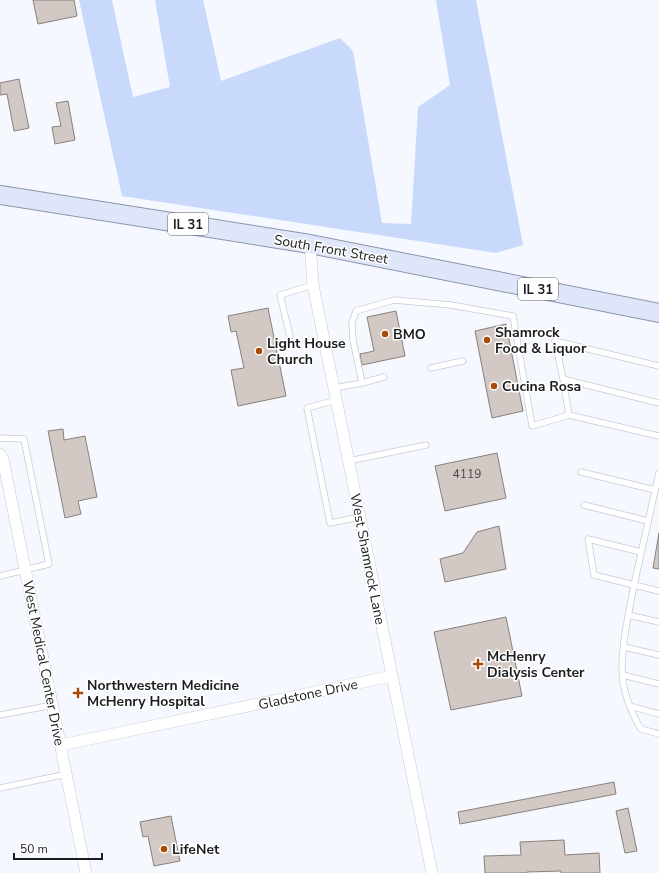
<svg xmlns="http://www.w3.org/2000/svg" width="659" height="873" font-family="'Nunito Sans',sans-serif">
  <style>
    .green { fill: #c9d9fc }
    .building { fill: #d2c9c5; stroke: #89807c }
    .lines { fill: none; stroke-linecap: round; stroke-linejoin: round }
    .service-casing { stroke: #c7cbd3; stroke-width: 7 }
    .minor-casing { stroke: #c7cbd3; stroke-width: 12 }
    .primary-casing { stroke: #8c95aa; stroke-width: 20 }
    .service { stroke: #fff; stroke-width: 5.5 }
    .minor { stroke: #fff; stroke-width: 11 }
    .primary { stroke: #dfe6f9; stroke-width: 18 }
    .poi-dot { fill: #ab4a06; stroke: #fff; stroke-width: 1.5 }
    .labels { text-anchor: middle; stroke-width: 3; stroke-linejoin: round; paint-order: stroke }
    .number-label { font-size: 12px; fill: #494848 }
    .shield { fill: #fff; stroke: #5f6162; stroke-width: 1 }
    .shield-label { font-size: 13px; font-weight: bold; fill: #1b1d1f }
    .street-label { font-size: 14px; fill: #1b1d1f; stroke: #fff }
    .poi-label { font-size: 14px; font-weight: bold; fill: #1b1d1f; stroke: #fff; text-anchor: start }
  </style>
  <rect width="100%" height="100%" fill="#f5f8ff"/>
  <path class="green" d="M 79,0 L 112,0 L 133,97 L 170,87 L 155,0 L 203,0 L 221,81 L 340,38 L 353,51 L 382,223 L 411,224 L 418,107 L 450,85 L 436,0 L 476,0 L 523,245 L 496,253 L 122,196 Z"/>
  <path class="building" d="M 33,0 L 74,0 L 77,16 L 38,24 Z
    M 19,79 L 29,128 L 14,131 L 7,94 L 0,95 L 0,83 Z
    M 68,101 L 75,140 L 55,144 L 52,127 L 61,126 L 56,103 Z
    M 268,308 L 286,396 L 238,406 L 231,370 L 244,368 L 236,331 L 231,332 L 228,316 Z
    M 396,311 L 405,356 L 362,365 L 360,354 L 374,351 L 367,317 Z
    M 506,324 L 523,411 L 492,418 L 475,331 Z
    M 63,429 L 64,440 L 85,436 L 97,497 L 78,501 L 81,514 L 65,518 L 48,431 Z
    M 497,453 L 506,498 L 445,511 L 435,466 Z
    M 499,526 L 506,569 L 445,582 L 440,559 L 463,553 L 477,532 Z
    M 659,533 L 659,569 L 653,568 Z
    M 506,617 L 522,696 L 451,710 L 434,632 Z
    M 614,782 L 616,794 L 460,824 L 458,812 Z
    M 628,808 L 637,851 L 625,853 L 616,811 Z
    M 171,816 L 180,861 L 154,866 L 148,836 L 143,837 L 140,822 Z
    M 564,840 L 565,855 L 599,853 L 600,873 L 561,873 L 561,871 L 527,872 L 527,873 L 485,873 L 484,856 L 521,855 L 520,842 Z"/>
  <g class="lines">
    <defs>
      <path id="service" d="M 290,336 L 280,295 L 313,285
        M 431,368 L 463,361
        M 563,379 L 555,341 L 659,366
        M 362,383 L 353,340 L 352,323 L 356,311 L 394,300 L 451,305 L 513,316 L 532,426 L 569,415 L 659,436
        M 334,388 L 362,383 L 384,377
        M 336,400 L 307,408 L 330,523 L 360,517
        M 569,415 L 563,379 L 659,403
        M 0,438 L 24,439 L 49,564 L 0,576
        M 349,461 L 426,445
        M 581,472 L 655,490
        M 659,473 L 634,585 L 659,591
        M 584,505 L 648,521
        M 641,552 L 588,539 L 594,575 L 634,585 C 629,612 622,642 622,670 C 622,689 631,713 641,729 L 659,734
        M 628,615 L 659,622
        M 624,647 L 659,655
        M 623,675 L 659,684
        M 630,706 L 659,714
        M 0,715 L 53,705
        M 0,788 L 67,774"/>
      <path id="minor" d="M 310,244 L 313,285 L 432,873
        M 0,454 L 3,459 L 86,873
        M 61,745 L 392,676"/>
      <path id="primary" d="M 0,195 L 310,244 L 659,313"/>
    </defs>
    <use href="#service" class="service-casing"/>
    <use href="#minor" class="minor-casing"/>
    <use href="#primary" class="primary-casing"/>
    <use href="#service" class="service"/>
    <use href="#minor" class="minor"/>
    <use href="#primary" class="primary"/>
  </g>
  <g class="poi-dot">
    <circle cx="385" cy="334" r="4"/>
    <circle cx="487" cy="340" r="4"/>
    <circle cx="259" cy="351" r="4"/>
    <circle cx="494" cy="386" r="4"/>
    <path d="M476 658h4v4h4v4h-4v4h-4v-4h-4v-4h4z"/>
    <path d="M76 687h4v4h4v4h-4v4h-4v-4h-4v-4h4z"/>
    <circle cx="164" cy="849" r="4"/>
  </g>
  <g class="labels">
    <g class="number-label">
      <text x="467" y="478">4119</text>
    </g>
    <g class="shield">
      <rect x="168" y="213" width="40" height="22" rx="3"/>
      <rect x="518" y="278" width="40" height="22" rx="3"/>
    </g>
    <g class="shield-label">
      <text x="188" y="229">IL 31</text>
      <text x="538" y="294">IL 31</text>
    </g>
    <g class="street-label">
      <text transform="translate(331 249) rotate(10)" y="5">South Front Street</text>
      <text transform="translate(368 559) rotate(79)" y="5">West Shamrock Lane</text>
      <text transform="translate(44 663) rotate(79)" y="5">West Medical Center Drive</text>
      <text transform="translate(308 694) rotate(-12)" y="5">Gladstone Drive</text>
    </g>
    <g class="poi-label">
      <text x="495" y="337">Shamrock<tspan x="495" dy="16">Food &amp; Liquor</tspan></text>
      <text x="393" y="339">BMO</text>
      <text x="267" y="348">Light House<tspan x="267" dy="16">Church</tspan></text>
      <text x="502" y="391">Cucina Rosa</text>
      <text x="487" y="661">McHenry<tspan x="487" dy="16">Dialysis Center</tspan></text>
      <text x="87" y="690">Northwestern Medicine<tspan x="87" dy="16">McHenry Hospital</tspan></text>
      <text x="172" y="854">LifeNet</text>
    </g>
  </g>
  <path d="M14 853v6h88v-6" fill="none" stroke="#1b1d1f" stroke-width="2"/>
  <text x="20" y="853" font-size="12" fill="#1b1d1f" stroke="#ffffff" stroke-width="3" paint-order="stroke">50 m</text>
</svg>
